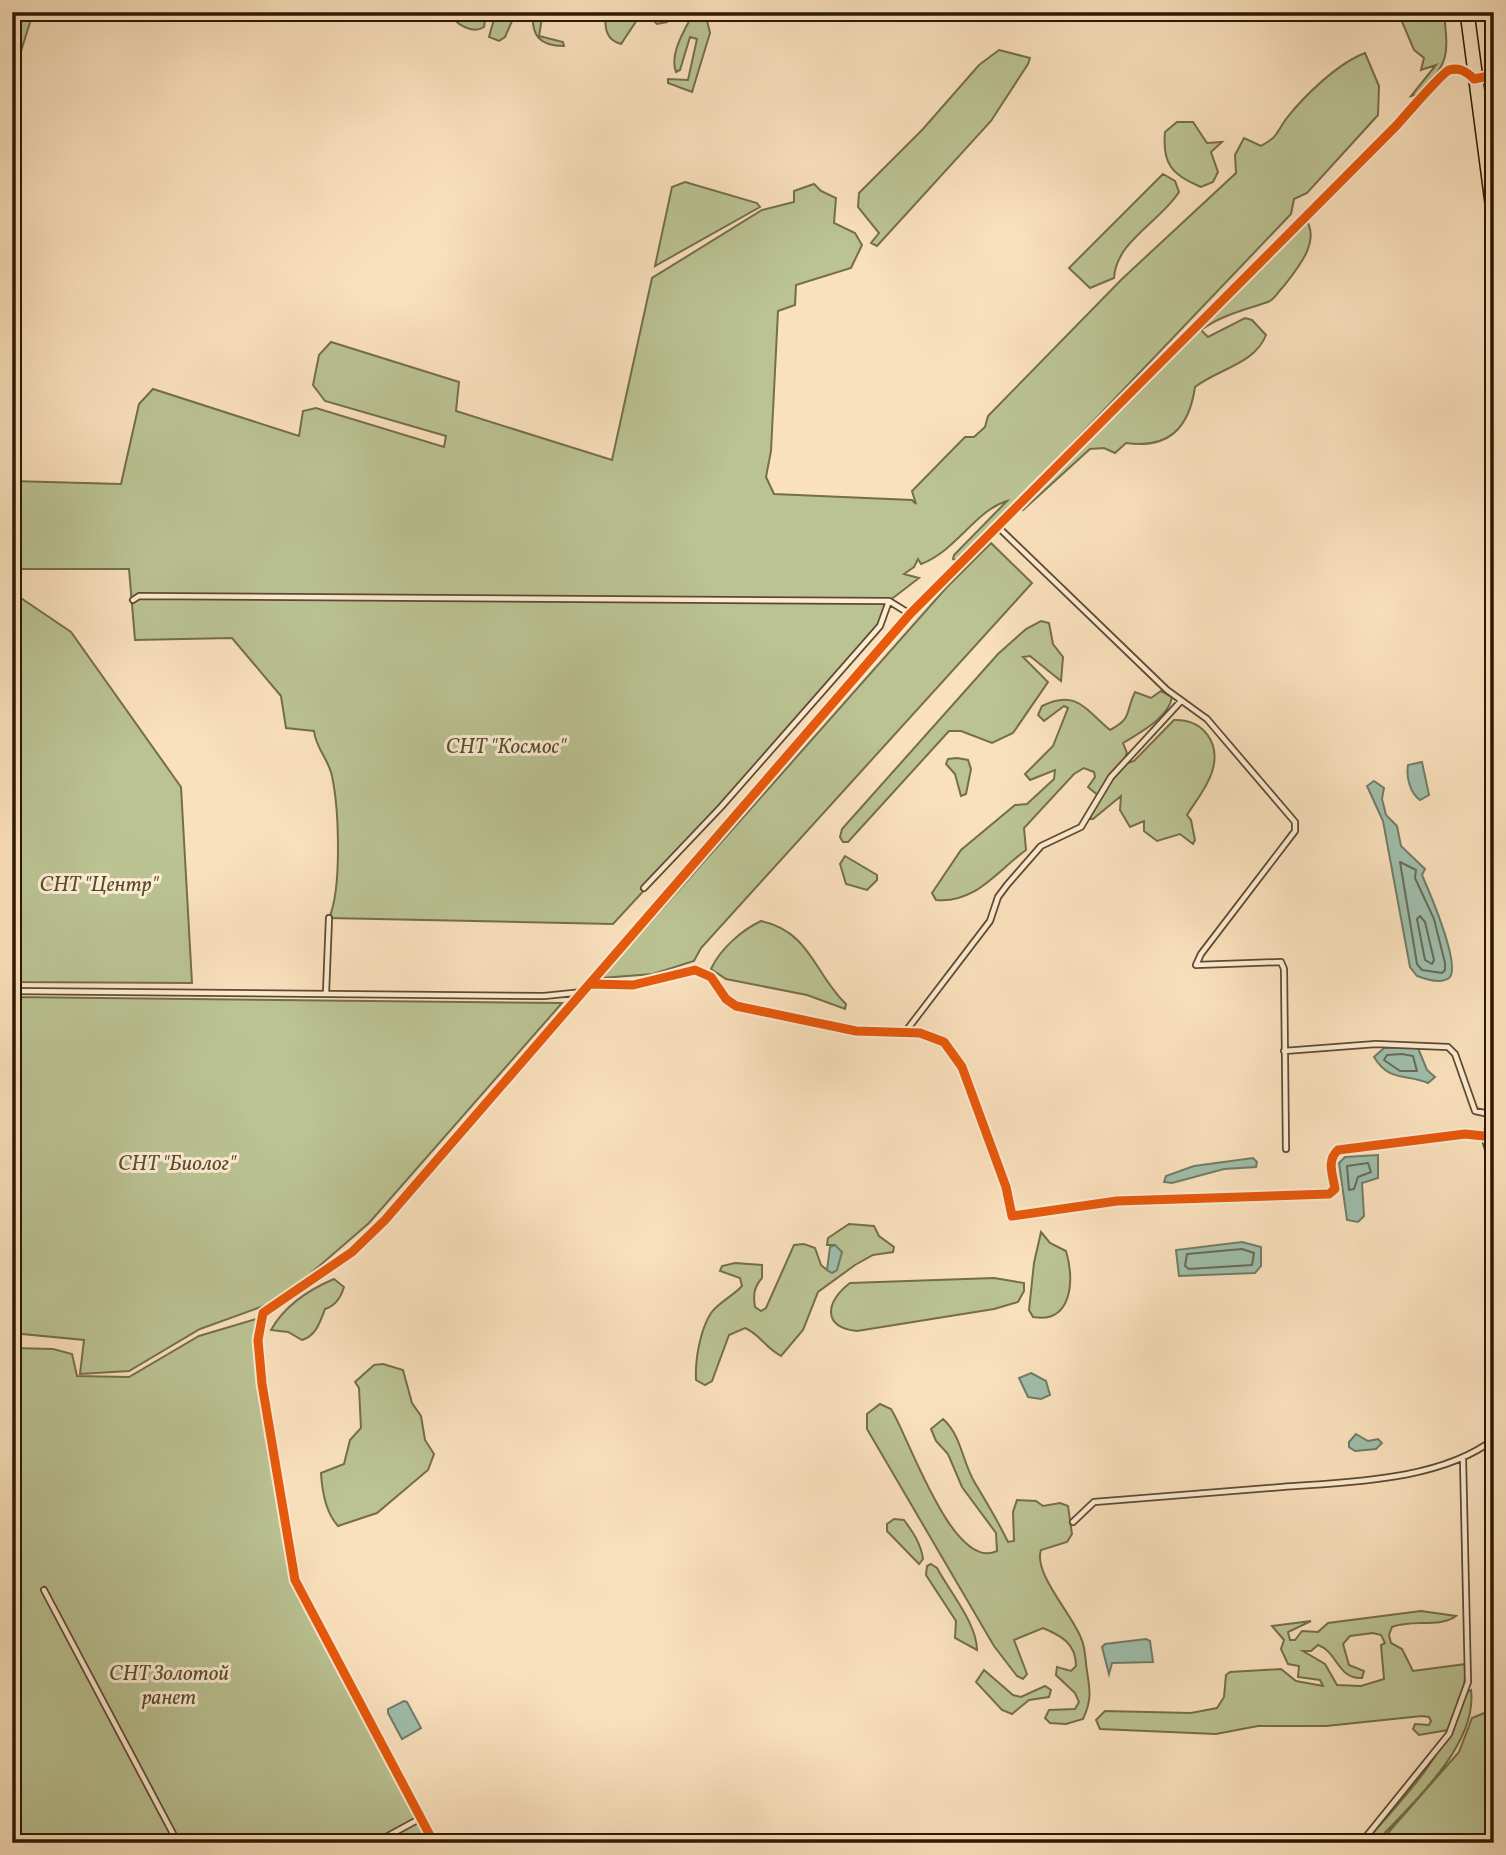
<svg xmlns="http://www.w3.org/2000/svg" width="1506" height="1855" font-family="Vollkorn,serif">
  <style>
    .green { fill: #bbc393; stroke: #746e4a; stroke-width: 2; fill-rule: evenodd }
    .water { fill: #9fbeac; stroke: #717c67; stroke-width: 2 }
    .lines { fill: none; stroke-linecap: round; stroke-linejoin: round }
    .shore { stroke: #666b56; stroke-width: 2 }
    .street-casing { stroke: #604a2f; stroke-width: 8 }
    .primary-casing { stroke: #2d1800; stroke-width: 10 }
    .street { stroke: #fcecd4; stroke-width: 4.5 }
    .primary { stroke: #fae1bd; stroke-width: 7 }
    .cycleway-casing { stroke: #fcecd4; stroke-width: 13 }
    .cycleway { stroke: #e8590c; stroke-width: 9 }
    .labels { text-anchor: middle; stroke-width: 6; stroke-linejoin: round; paint-order: stroke }
    .park-label { font-size: 21px; font-style: italic; fill: #584b2c; stroke: #fcecd4 }
  </style>
  <rect width="100%" height="100%" fill="#fae1bd"/>
  <filter id="stains"><feTurbulence type="fractalNoise" baseFrequency=".00286" numOctaves="4"/><feColorMatrix values="0 0 0 0 .2 0 0 0 0 .09 0 0 0 0 .02 0 0 0 .5 -.17"/></filter>
  <radialGradient id="worn" r=".72"><stop offset=".6" stop-color="#630" stop-opacity="0"/><stop offset="1" stop-color="#630" stop-opacity=".3"/></radialGradient>
  <path class="green" d="M 12,12 L 28,12 L 32,16 L 12,80 Z
    M 453,12 L 479,12 L 485,20 L 484,27 C 473,34 461,26 453,19 Z
    M 496,12 L 516,12 L 505,37 L 499,41 L 489,37 Z
    M 533,12 L 543,12 L 539,36 L 563,42 L 564,46 C 540,46 531,36 533,12 Z
    M 605,12 L 678,12 L 667,22 L 657,24 L 647,14 L 641,14 L 621,44 C 605,40 605,27 605,12 Z
    M 694,12 L 705,12 L 710,33 L 692,92 L 668,83 L 668,79 L 688,80 L 697,39 L 690,37 L 680,70 L 676,72 C 669,54 685,29 694,12 Z
    M 1404,12 L 1444,12 C 1448,55 1450,58 1423,93 L 1411,96 L 1436,65 L 1421,70 L 1424,58 L 1414,50 L 1400,17 Z
    M 999,50 L 1030,58 L 1028,64 L 991,121 L 877,246 L 871,243 L 879,233 L 858,207 L 859,193 L 923,129 L 979,65 Z
    M 1365,53 L 1379,86 L 1378,115 L 1307,193 L 1294,199 L 1291,214 L 959,562 L 953,559 L 954,555 L 1007,501 C 976,510 956,551 921,564 L 918,559 L 914,567 L 904,574 L 919,578 L 889,601 L 885,617 L 721,807 L 613,924 L 329,918 C 342,889 339,809 332,776 C 329,760 316,749 314,731 L 286,728 L 281,696 L 232,638 L 135,640 L 129,569 L 12,569 L 12,481 L 121,484 L 139,404 L 153,389 L 299,436 L 303,411 L 316,408 L 444,447 L 446,436 L 325,401 L 313,385 L 319,355 L 331,342 L 459,382 L 456,411 L 612,460 L 652,278 L 762,210 L 794,202 L 794,191 L 814,184 L 821,191 L 836,198 L 834,223 L 855,233 L 862,245 L 851,268 L 796,285 L 795,305 L 778,311 L 771,451 L 766,477 L 774,494 L 912,500 L 916,504 L 912,491 L 965,437 L 974,437 L 985,427 L 988,416 L 1122,279 L 1236,173 L 1235,155 L 1244,138 L 1261,146 C 1279,136 1276,133 1286,119 C 1304,96 1338,63 1365,53 Z
    M 1494,81 L 1494,160 L 1486,92 Z
    M 1177,122 L 1193,122 L 1207,143 L 1222,142 L 1211,152 L 1218,172 L 1213,182 L 1201,187 C 1172,175 1162,164 1165,132 Z
    M 1163,174 L 1175,181 L 1179,192 C 1161,221 1116,241 1114,278 L 1090,288 L 1069,268 Z
    M 685,182 L 757,203 L 760,207 L 655,266 L 672,187 Z
    M 1305,218 C 1322,241 1297,269 1283,287 C 1278,292 1274,300 1268,302 C 1244,310 1222,315 1201,330 L 1208,337 L 1245,318 L 1252,320 L 1266,335 C 1255,364 1218,369 1195,387 C 1189,428 1169,449 1126,443 L 1115,453 L 1104,448 L 1090,449 L 1023,510 L 1015,511 Z
    M 991,543 L 1032,583 L 701,948 L 694,961 L 653,974 L 601,978 L 946,588 Z
    M 12,592 L 71,632 L 181,787 L 192,983 L 12,982 Z
    M 1041,621 L 1049,623 L 1053,644 L 1063,657 L 1061,681 L 1030,656 L 1023,657 L 1048,682 L 1013,733 L 992,743 L 961,731 L 949,731 L 848,842 L 843,842 L 840,837 L 842,829 L 998,654 L 1026,629 Z
    M 1161,691 L 1172,697 C 1169,718 1139,733 1123,743 L 1127,753 L 1124,760 L 1128,763 L 1134,761 L 1174,720 C 1204,719 1221,744 1212,772 C 1207,788 1195,802 1187,815 L 1191,820 L 1195,840 L 1193,844 L 1180,834 L 1157,841 L 1144,831 L 1144,821 L 1130,827 L 1120,810 L 1121,796 L 1093,819 L 1089,819 L 1100,797 L 1088,787 L 1095,777 L 1094,772 L 1084,768 L 1074,774 L 1024,828 L 1026,850 C 997,871 975,904 936,900 L 932,893 L 961,850 L 1015,805 L 1027,804 L 1054,779 L 1055,770 L 1030,780 L 1025,774 L 1053,746 L 1068,708 L 1064,706 L 1044,721 L 1038,715 L 1042,706 C 1076,689 1085,709 1110,730 C 1133,718 1125,712 1135,692 L 1151,698 Z
    M 957,758 L 968,760 L 971,769 L 966,794 L 961,796 L 955,774 L 946,764 L 948,759 Z
    M 845,856 L 877,875 L 877,880 L 867,890 L 846,884 L 840,864 Z
    M 761,921 C 810,931 815,975 846,1004 L 845,1009 L 807,995 L 726,979 L 711,969 C 720,949 742,930 761,921 Z
    M 12,997 L 562,1003 L 369,1223 L 280,1300 L 200,1329 L 129,1371 L 80,1374 L 84,1340 L 12,1333 Z
    M 849,1224 L 874,1226 L 879,1236 L 894,1247 L 893,1252 L 873,1255 L 855,1265 L 818,1292 L 803,1330 L 781,1356 C 763,1346 761,1335 745,1328 L 729,1335 L 712,1381 L 705,1385 L 696,1380 C 695,1360 700,1330 711,1313 C 719,1302 733,1296 742,1286 L 740,1278 L 720,1271 L 722,1266 L 735,1263 L 762,1265 L 762,1278 C 754,1287 753,1295 755,1307 L 761,1311 L 766,1308 L 794,1245 L 804,1244 L 815,1248 L 821,1265 L 827,1270 L 835,1245 L 827,1245 L 828,1238 Z
    M 1041,1232 L 1050,1243 L 1066,1251 C 1075,1280 1072,1324 1033,1317 L 1029,1310 L 1034,1263 Z
    M 994,1278 L 1024,1283 L 1024,1291 L 1018,1302 L 994,1309 L 857,1331 C 821,1327 826,1301 850,1283 Z
    M 334,1279 L 344,1287 C 341,1297 335,1306 325,1309 C 320,1322 316,1336 302,1340 L 288,1332 L 271,1330 C 285,1305 308,1290 334,1279 Z
    M 256,1319 L 256,1365 L 290,1581 L 429,1843 L 12,1843 L 12,1348 L 53,1349 L 72,1354 L 77,1376 L 129,1377 L 199,1336 Z
    M 383,1364 L 403,1370 L 412,1403 L 421,1416 L 425,1440 L 434,1454 L 428,1470 L 377,1513 L 338,1526 C 326,1513 322,1491 321,1473 L 344,1464 L 350,1440 L 361,1428 L 359,1388 L 355,1382 L 374,1365 Z
    M 880,1404 L 891,1409 C 908,1435 953,1573 997,1551 L 996,1533 L 962,1487 L 948,1454 L 936,1441 L 931,1429 L 943,1419 C 962,1436 962,1462 975,1483 C 987,1503 998,1521 1008,1542 L 1014,1541 L 1013,1512 L 1017,1500 L 1036,1501 L 1043,1506 L 1060,1503 L 1068,1506 L 1072,1534 L 1067,1542 L 1041,1550 C 1033,1573 1072,1614 1081,1638 C 1086,1649 1085,1660 1087,1671 C 1090,1690 1092,1700 1083,1719 L 1066,1724 L 1050,1723 L 1045,1718 L 1049,1710 L 1075,1709 L 1079,1702 L 1075,1693 L 1056,1675 L 1057,1667 L 1071,1671 L 1076,1666 C 1076,1644 1062,1636 1043,1628 L 1014,1640 L 1027,1674 L 1023,1679 L 1017,1676 L 994,1646 L 867,1429 L 867,1414 Z
    M 894,1519 L 904,1520 C 913,1532 921,1544 923,1559 L 919,1564 L 887,1531 L 887,1524 Z
    M 931,1564 L 937,1568 C 950,1592 977,1624 977,1650 L 955,1638 L 956,1621 L 926,1575 L 927,1566 Z
    M 1421,1611 L 1456,1616 C 1441,1628 1411,1619 1392,1627 L 1389,1635 L 1391,1643 L 1402,1649 L 1413,1671 L 1466,1664 L 1464,1687 L 1448,1730 L 1419,1735 L 1413,1729 L 1415,1724 L 1429,1725 L 1431,1721 L 1429,1717 L 1422,1716 L 1326,1726 L 1258,1726 L 1216,1734 L 1100,1729 L 1096,1720 L 1105,1711 L 1191,1713 L 1217,1708 L 1224,1697 L 1226,1675 L 1230,1672 L 1281,1669 L 1296,1681 L 1323,1686 L 1320,1680 L 1298,1677 L 1299,1666 L 1288,1664 L 1281,1649 L 1284,1640 L 1272,1626 L 1311,1621 L 1288,1632 L 1290,1640 L 1295,1640 L 1302,1631 L 1318,1632 L 1328,1623 ZM 1373,1633 L 1381,1635 L 1385,1643 L 1381,1645 L 1384,1679 L 1361,1686 L 1337,1685 L 1325,1664 L 1303,1651 L 1311,1651 L 1318,1645 C 1338,1652 1337,1679 1362,1678 L 1364,1671 L 1349,1665 L 1343,1644 L 1350,1636 Z
    M 984,1670 L 1013,1695 L 1021,1697 L 1045,1686 L 1051,1690 L 1049,1697 L 1029,1700 L 1012,1714 L 1002,1710 L 976,1682 Z
    M 1471,1690 C 1478,1745 1410,1806 1375,1843 L 1364,1843 C 1409,1792 1444,1757 1467,1692 Z
    M 1494,1709 L 1494,1843 L 1379,1843 L 1459,1752 L 1472,1718 Z"/>
  <path class="water" d="M 1422,762 L 1429,795 L 1420,800 C 1410,793 1406,777 1408,765 Z
    M 1374,781 L 1384,788 L 1382,799 L 1386,815 L 1397,826 L 1401,846 L 1425,869 L 1422,875 C 1429,891 1462,967 1449,978 C 1441,984 1425,979 1417,976 L 1410,967 L 1383,821 L 1367,786 Z
    M 1403,1047 L 1418,1048 L 1427,1070 L 1435,1077 L 1428,1083 C 1405,1073 1390,1083 1374,1057 L 1384,1048 Z
    M 1378,1155 L 1378,1178 L 1362,1183 L 1364,1216 L 1358,1222 L 1347,1220 L 1339,1163 L 1345,1157 Z
    M 1253,1158 L 1257,1162 L 1256,1167 L 1224,1169 L 1172,1183 L 1164,1182 L 1166,1176 L 1194,1166 Z
    M 1242,1242 L 1261,1247 L 1261,1266 L 1255,1273 L 1179,1276 L 1176,1250 Z
    M 835,1245 L 842,1252 L 837,1270 L 832,1273 L 827,1270 L 830,1247 Z
    M 1031,1373 L 1046,1381 L 1050,1395 L 1041,1399 L 1028,1397 L 1019,1378 Z
    M 1356,1434 L 1368,1441 L 1378,1439 L 1382,1443 L 1376,1449 L 1355,1451 L 1349,1447 L 1349,1442 Z
    M 1146,1639 L 1150,1641 L 1153,1662 L 1112,1663 L 1109,1674 L 1102,1647 L 1105,1644 Z
    M 404,1701 L 407,1702 L 421,1728 L 402,1739 L 388,1713 L 388,1709 Z"/>
  <g class="lines">
    <path class="shore" d="M 1400,862 L 1416,870 L 1415,878 L 1434,919 L 1445,963 L 1445,970 L 1442,973 L 1422,970 L 1417,964 Z
      M 1420,916 L 1425,922 L 1434,960 L 1432,964 L 1425,960 L 1417,919 Z
      M 1402,1054 L 1413,1056 L 1417,1071 L 1400,1071 L 1384,1060 L 1387,1055 Z
      M 1368,1163 L 1371,1172 L 1358,1177 L 1354,1189 L 1349,1190 L 1347,1166 Z
      M 1242,1249 L 1254,1253 L 1252,1265 L 1189,1269 L 1185,1266 L 1187,1254 Z"/>
    <defs>
      <path id="street" d="M 998,527 L 1167,690 L 1207,719 L 1295,822 L 1295,831 L 1201,954 L 1196,965 L 1281,962 L 1284,969 L 1286,1149
        M 133,600 L 139,596 L 889,601 L 910,614
        M 644,888 L 721,807 L 880,626 L 889,601
        M 590,984 L 633,985 L 695,970 L 711,977 L 726,999 L 736,1006 L 856,1031 L 920,1033 L 944,1042 L 962,1067 L 1006,1187 L 1012,1216 L 1117,1201 L 1329,1194 L 1335,1189 C 1333,1175 1326,1161 1338,1150 L 1465,1134 L 1484,1136
        M 12,991 L 544,996 L 583,992
        M 326,993 L 329,918
        M 906,1031 L 990,921 L 998,897 L 1007,885 L 1041,846 L 1081,827 L 1111,777 L 1181,701
        M 1284,1051 L 1376,1044 L 1448,1047 L 1455,1054 L 1475,1111 L 1494,1115
        M 1489,1225 L 1491,1160 L 1484,1136 L 1494,1119
        M 1073,1522 L 1094,1502 C 1157,1497 1219,1492 1282,1487 C 1347,1482 1440,1481 1494,1439
        M 44,1590 L 178,1843
        M 375,1843 L 421,1818
        M 434,1843 L 295,1580 L 262,1384 L 258,1340 L 263,1313 L 352,1252 L 385,1220 L 910,614 L 1396,126 C 1404,117 1442,73 1449,70 C 1460,67 1467,72 1474,79 L 1494,75
        M 1361,1843 L 1449,1734 L 1468,1682 L 1463,1459"/>
      <path id="primary" d="M 1464,12 L 1494,241
        M 1470,12 L 1494,192"/>
    </defs>
    <use href="#street" class="street-casing"/>
    <use href="#primary" class="primary-casing"/>
    <use href="#street" class="street"/>
    <use href="#primary" class="primary"/>
    <defs>
      <path id="cycleway" d="M 590,984 L 633,985 L 695,970 L 711,977 L 726,999 L 736,1006 L 856,1031 L 920,1033 L 944,1042 L 962,1067 L 1006,1187 L 1012,1216 L 1117,1201 L 1329,1194 L 1335,1189 C 1333,1175 1326,1161 1338,1150 L 1465,1134 L 1484,1136
        M 434,1843 L 295,1580 L 262,1384 L 258,1340 L 263,1313 L 352,1252 L 385,1220 L 910,614 L 1396,126 C 1404,117 1442,73 1449,70 C 1460,67 1467,72 1474,79 L 1494,75"/>
    </defs>
    <use href="#cycleway" class="cycleway-casing"/>
    <use href="#cycleway" class="cycleway"/>
  </g>
  <g class="labels">
    <g class="park-label">
      <text x="506" y="753">СНТ "Космос"</text>
      <text x="99" y="891">СНТ "Центр"</text>
      <text x="177" y="1170">СНТ "Биолог"</text>
      <text x="169" y="1680">СНТ Золотой<tspan x="169" dy="24">ранет</tspan></text>
    </g>
  </g>
  <rect width="1506" height="1855" fill="none" stroke="#fae1bd" stroke-width="42"/>
  <rect x="14" y="14" width="1478" height="1827" fill="none" stroke="#2d1800" stroke-width="3.5"/>
  <rect x="21" y="21" width="1464" height="1813" fill="none" stroke="#2d1800" stroke-width="2"/>
  <rect width="100%" height="100%" filter="url(#stains)"/>
  <rect width="100%" height="100%" fill="url(#worn)"/>
</svg>
